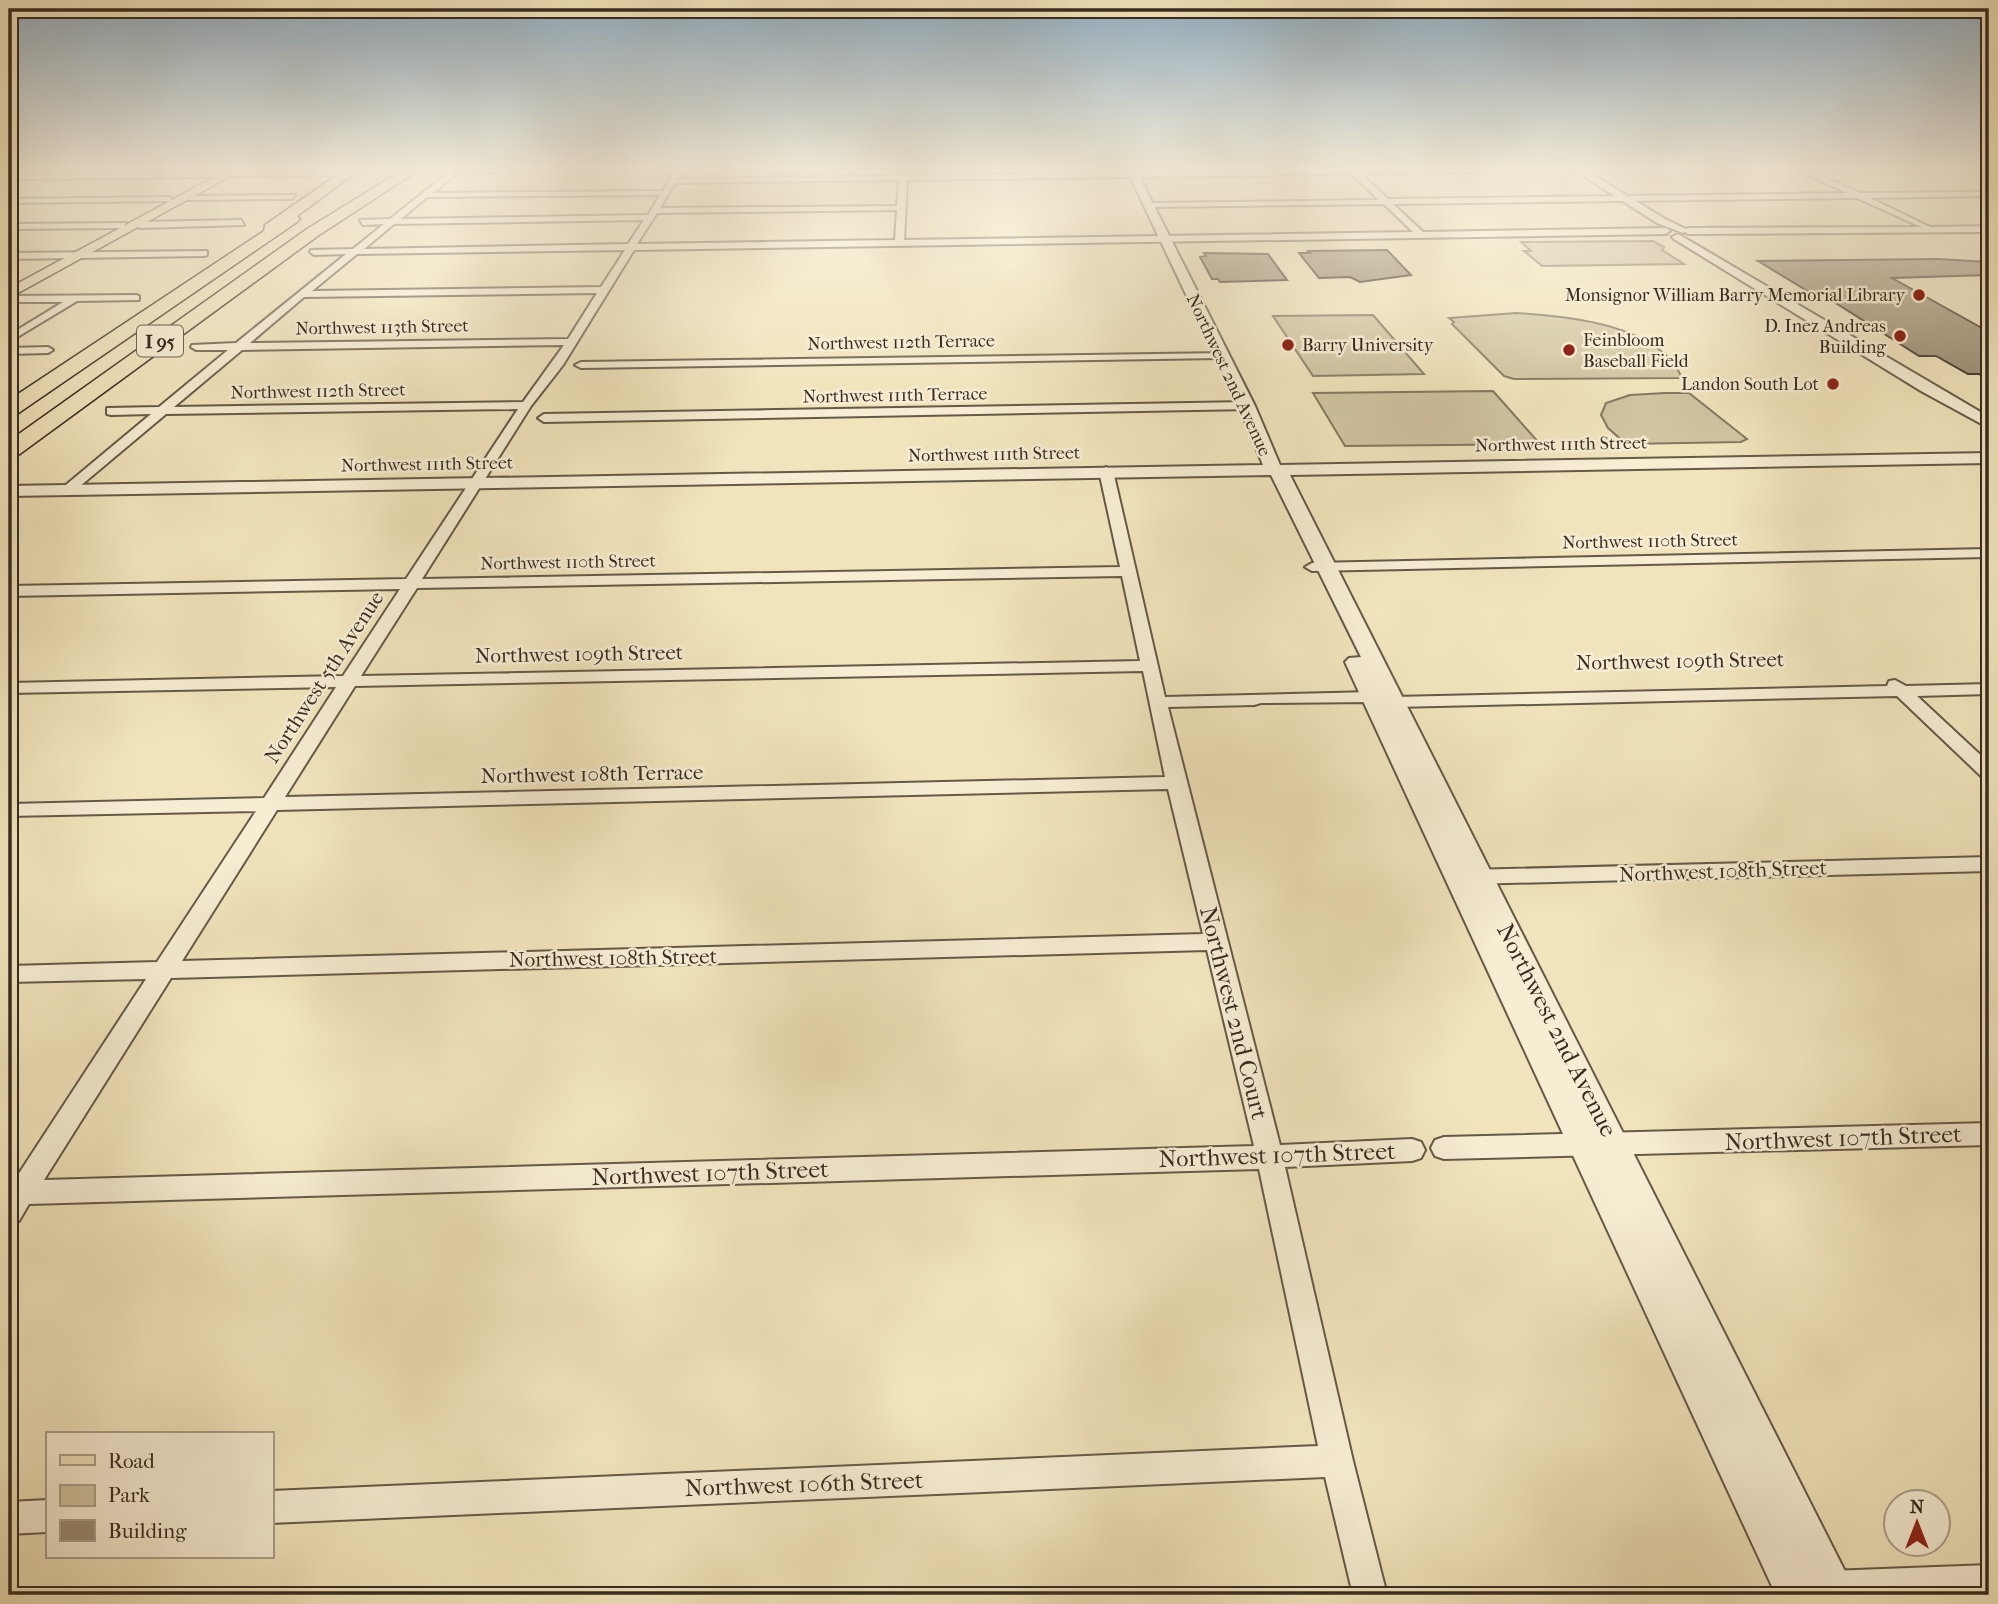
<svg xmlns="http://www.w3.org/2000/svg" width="1998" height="1604" font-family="'IM FELL French Canon',serif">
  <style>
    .green { fill: #d1c5a2; stroke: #847862; stroke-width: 2 }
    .building { fill: #988b72; stroke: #372b22; stroke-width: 2 }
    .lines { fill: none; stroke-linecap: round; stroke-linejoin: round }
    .minor-casing { stroke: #665948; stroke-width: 4 }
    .tertiary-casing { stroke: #665948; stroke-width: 4 }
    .primary-casing { stroke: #372b22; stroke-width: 3 }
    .motorway-casing { stroke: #372b22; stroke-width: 3 }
    .minor { fill: #f6edd3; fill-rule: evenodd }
    .tertiary { fill: #f6edd3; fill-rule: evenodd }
    .primary { fill: #f1e4bc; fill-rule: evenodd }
    .motorway { fill: #f1e4bc; fill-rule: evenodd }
    .poi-dot { fill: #8f2418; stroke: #f6edd3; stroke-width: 2.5 }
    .labels { text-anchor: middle; stroke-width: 5; stroke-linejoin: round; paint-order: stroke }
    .far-poi-label { font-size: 18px; fill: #372b22; stroke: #f6edd3; text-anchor: end }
    .far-street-label { font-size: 18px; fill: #372b22; stroke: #f6edd3 }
    .shield { fill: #f6edd3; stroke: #706557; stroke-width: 2 }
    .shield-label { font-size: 19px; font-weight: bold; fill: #372b22 }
    .street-label { font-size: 21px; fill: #372b22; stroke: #f6edd3 }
    .near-street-label { font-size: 24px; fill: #372b22; stroke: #f6edd3 }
  </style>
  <rect width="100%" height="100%" fill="#f1e4bc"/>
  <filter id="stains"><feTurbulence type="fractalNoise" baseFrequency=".00286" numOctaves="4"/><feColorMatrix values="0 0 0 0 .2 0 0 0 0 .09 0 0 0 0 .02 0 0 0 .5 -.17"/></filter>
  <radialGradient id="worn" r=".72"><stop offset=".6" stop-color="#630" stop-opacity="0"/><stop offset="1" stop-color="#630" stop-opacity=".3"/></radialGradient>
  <path class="green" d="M 1653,241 L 1664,247 L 1662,250 L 1684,264 L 1542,266 L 1524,251 L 1531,251 L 1521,242 Z
    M 1516,313 C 1566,316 1660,324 1682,378 L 1514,379 L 1504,376 L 1452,324 L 1454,322 L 1449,318 Z
    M 1373,315 L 1424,374 L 1313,376 L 1273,316 Z
    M 1493,391 L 1540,444 L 1345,446 L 1313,393 Z
    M 1665,393 L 1689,393 L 1747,439 L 1741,442 L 1626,444 L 1608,428 L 1601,415 L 1606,403 L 1630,395 Z"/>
  <path class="building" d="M 1387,250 L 1411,275 L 1360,282 L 1350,277 L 1319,278 L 1299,253 L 1310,253 L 1308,251 Z
    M 1204,253 L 1268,254 L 1287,280 L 1220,282 L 1218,279 L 1212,279 L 1200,257 L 1206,256 Z
    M 1937,259 L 1989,262 L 1989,275 L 1892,278 L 1989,332 L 1989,380 L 1979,374 L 1968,374 L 1936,356 L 1919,356 L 1823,295 L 1814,295 L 1758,261 Z"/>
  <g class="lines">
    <defs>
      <path id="minor" d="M 454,168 L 684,168 L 678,179 L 900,176 L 900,168 L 908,168 L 907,176 L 1347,168 L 1661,168 L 1361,174 L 1388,199 L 1847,193 L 1794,168 L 1804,168 L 1860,193 L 1989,192 L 1989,196 L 1870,198 L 1930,227 L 1989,226 L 1989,232 L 1688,234 L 1684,231 L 1688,228 L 1921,227 L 1857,198 L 1393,204 L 1423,232 L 1666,228 L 1670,231 L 1666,234 L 634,250 L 563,365 L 531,406 L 422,579 L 1120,567 L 1099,471 L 1106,467 L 1113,471 L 1165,697 L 1372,692 L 1394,697 L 1887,686 L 1889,681 L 1895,680 L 1906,686 L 1989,684 L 1989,694 L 1917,696 L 1989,763 L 1989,779 L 1982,777 L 1897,696 L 1394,707 L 1372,702 L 1261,703 L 1254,705 L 1168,707 L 1280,1145 L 1412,1139 L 1421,1142 L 1425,1150 L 1421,1158 L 1412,1161 L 1285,1167 L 1353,1461 L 1387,1595 L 1353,1595 L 1325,1477 L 271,1523 L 271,1491 L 1318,1446 L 1259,1169 L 29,1204 L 19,1221 L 9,1224 L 9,1181 L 14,1181 L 146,979 L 9,982 L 9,966 L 157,962 L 256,811 L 9,816 L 9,804 L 264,798 L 336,687 L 9,693 L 9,683 L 343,676 L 400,589 L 9,596 L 9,586 L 406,579 L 518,409 L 166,414 L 73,492 L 63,492 L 61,489 L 151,414 L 111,415 L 107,414 L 107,408 L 159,407 L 228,350 L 196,350 L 191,347 L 192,345 L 236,343 L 346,254 L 314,255 L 310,252 L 311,250 L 353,249 L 384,224 L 363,225 L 360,220 L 390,219 ZM 675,171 L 663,191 L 433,193 L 457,173 ZM 1352,174 L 1379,200 L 1149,203 L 1145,205 L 1149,207 L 1384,204 L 1413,232 L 904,240 L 907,180 ZM 899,180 L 897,206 L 660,208 L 675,183 ZM 660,195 L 648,215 L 401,219 L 427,197 ZM 897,210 L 895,240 L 637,244 L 657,213 ZM 644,220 L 628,244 L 364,249 L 394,224 ZM 625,250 L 601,287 L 312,291 L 357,254 ZM 597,293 L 568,339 L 250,343 L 304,297 ZM 564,345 L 523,402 L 174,407 L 242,350 ZM 1122,576 L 1140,661 L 361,676 L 417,588 ZM 1143,671 L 1165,777 L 285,797 L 355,686 ZM 1168,789 L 1203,934 L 182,961 L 277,810 ZM 1207,950 L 1254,1146 L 44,1180 L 171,978 Z
        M 338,171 L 335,175 L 230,176 L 226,174 L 230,172 Z
        M 217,173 L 214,177 L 9,179 L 9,175 Z
        M 295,195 L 292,199 L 187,200 L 183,198 L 187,196 Z
        M 169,197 L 172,201 L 9,203 L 9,199 Z
        M 241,220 L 244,225 L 139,228 L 135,225 L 139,222 Z
        M 126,223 L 123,228 L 9,229 L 9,224 Z
        M 207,251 L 207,255 L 204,256 L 9,259 L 9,253 Z
        M 136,295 L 139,296 L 139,300 L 77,301 L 9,342 L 9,335 L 63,302 L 9,302 L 9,296 Z
        M 9,348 L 48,347 L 53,350 L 48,353 L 9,354 Z
        M 1225,353 L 1225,357 L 1221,358 L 581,368 L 575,365 L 581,362 Z
        M 1247,402 L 1253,406 L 1251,409 L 544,422 L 538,418 L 544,414 Z
        M 1989,549 L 1989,557 L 1312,571 L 1305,567 L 1312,563 Z
        M 1989,857 L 1989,871 L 1469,884 L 1462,882 L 1459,877 L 1462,872 L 1469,870 Z
        M 1989,1123 L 1989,1145 L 1444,1159 L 1435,1156 L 1431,1148 L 1435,1140 L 1444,1137 Z
        M 47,1500 L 47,1532 L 9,1534 L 9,1502 Z
        M 1989,1565 L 1989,1595 L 1815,1595 L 1812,1588 L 1817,1576 L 1829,1571 Z"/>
      <path id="tertiary" d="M 1126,168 L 1135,168 L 1255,406 L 1280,465 L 1989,453 L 1989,463 L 1290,475 L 1857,1595 L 1776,1595 L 1345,662 L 1349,658 L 1361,657 L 1271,475 L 9,496 L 9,486 L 1263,465 L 1239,406 Z
        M 1571,168 L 1582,168 L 1665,219 L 1688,230 L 1683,233 L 1657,223 Z
        M 1678,234 L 1989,417 L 1989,428 L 1921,391 L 1674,239 L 1672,237 Z"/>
      <path id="primary" d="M 231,168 L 245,168 L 9,298 L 9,288 Z"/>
      <path id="motorway" d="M 347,168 L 362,168 L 297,216 L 300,219 L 297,222 L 17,414 L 9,415 L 9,400 L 264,231 L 265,225 Z
        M 406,168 L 422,168 L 319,235 L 17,456 L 9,458 L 9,441 L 307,229 Z"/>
    </defs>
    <use href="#minor" class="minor-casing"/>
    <use href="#tertiary" class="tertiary-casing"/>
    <use href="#primary" class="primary-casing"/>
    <use href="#motorway" class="motorway-casing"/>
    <use href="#minor" class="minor"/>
    <use href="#tertiary" class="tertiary"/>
    <use href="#primary" class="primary"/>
    <use href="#motorway" class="motorway"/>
  </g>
  <linearGradient id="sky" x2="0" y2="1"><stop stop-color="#92aec2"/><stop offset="0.43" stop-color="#f9f3e1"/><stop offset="1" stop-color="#f9f3e1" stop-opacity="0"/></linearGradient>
  <rect width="1998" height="393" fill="url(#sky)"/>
  <g class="poi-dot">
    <circle cx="1919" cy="295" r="7"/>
    <circle cx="1900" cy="336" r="7"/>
    <circle cx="1288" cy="345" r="7"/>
    <circle cx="1569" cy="350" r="7"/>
    <circle cx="1833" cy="384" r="7"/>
  </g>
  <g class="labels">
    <g class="far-poi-label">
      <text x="1905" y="301">Monsignor William Barry Memorial Library</text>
      <text x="1886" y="332">D. Inez Andreas<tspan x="1886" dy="21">Building</tspan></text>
      <text x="1583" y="346" text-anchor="start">Feinbloom<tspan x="1583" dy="21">Baseball Field</tspan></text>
      <text x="1302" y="351" text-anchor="start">Barry University</text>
      <text x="1819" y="390">Landon South Lot</text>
    </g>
    <g class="far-street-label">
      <text transform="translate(382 327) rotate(-1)" y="6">Northwest 113th Street</text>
      <text transform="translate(901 342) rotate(-1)" y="6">Northwest 112th Terrace</text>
      <text transform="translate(1229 375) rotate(65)" y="6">Northwest 2nd Avenue</text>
      <text transform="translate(318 391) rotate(-1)" y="6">Northwest 112th Street</text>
      <text transform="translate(895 395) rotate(-1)" y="6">Northwest 111th Terrace</text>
      <text transform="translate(1561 444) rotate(-1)" y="6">Northwest 111th Street</text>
      <text transform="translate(994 454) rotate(-1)" y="6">Northwest 111th Street</text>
      <text transform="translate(427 464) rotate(-1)" y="6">Northwest 111th Street</text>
      <text transform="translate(1650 541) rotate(-1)" y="6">Northwest 110th Street</text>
      <text transform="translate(568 562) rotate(-1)" y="6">Northwest 110th Street</text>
    </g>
    <rect class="shield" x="137" y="325.5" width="46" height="31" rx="5"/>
    <g class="shield-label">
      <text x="160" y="348">I 95</text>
    </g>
    <g class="street-label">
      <text transform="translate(579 654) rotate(-1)" y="7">Northwest 109th Street</text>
      <text transform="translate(1680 661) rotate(-1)" y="7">Northwest 109th Street</text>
      <text transform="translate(324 677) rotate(-57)" y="7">Northwest 5th Avenue</text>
      <text transform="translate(592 774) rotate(-1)" y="7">Northwest 108th Terrace</text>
      <text transform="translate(1723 871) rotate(-2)" y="7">Northwest 108th Street</text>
      <text transform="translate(613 958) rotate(-1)" y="7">Northwest 108th Street</text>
    </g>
    <g class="near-street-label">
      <text transform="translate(1234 1013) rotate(76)" y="8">Northwest 2nd Court</text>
      <text transform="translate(1557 1030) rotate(63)" y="8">Northwest 2nd Avenue</text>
      <text transform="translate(1843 1138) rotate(-2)" y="8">Northwest 107th Street</text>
      <text transform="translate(1277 1155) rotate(-2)" y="8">Northwest 107th Street</text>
      <text transform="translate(710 1173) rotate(-2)" y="8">Northwest 107th Street</text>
      <text transform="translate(804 1484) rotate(-2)" y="8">Northwest 106th Street</text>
    </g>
  </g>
  <rect width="1998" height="1604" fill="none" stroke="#f1e4bc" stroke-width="35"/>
  <rect x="10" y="10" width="1977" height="1583" fill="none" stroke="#372b22" stroke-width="3.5"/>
  <rect x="18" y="18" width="1963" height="1569" fill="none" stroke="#372b22" stroke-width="2"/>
  <rect x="46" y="1432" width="228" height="126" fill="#f6edd3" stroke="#aa9f8c" stroke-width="2"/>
  <rect x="60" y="1455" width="35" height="10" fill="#f1e4bc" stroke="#aa9f8c" stroke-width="2"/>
  <text x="108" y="1468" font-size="21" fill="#372b22">Road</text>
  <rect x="60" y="1485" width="35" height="21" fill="#d1c5a2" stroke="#aa9f8c" stroke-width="2"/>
  <text x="108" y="1502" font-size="21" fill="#372b22">Park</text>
  <rect x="60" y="1520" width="35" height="21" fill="#988b72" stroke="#aa9f8c" stroke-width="2"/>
  <text x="108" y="1538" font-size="21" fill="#372b22">Building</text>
  <g transform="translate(1917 1523)"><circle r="33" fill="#f6edd3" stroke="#aa9f8c" stroke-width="2"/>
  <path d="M0-5L12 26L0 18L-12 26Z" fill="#8f2418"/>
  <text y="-10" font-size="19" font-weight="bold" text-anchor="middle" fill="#372b22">N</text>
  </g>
  <rect width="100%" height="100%" filter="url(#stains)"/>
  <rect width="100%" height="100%" fill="url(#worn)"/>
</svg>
